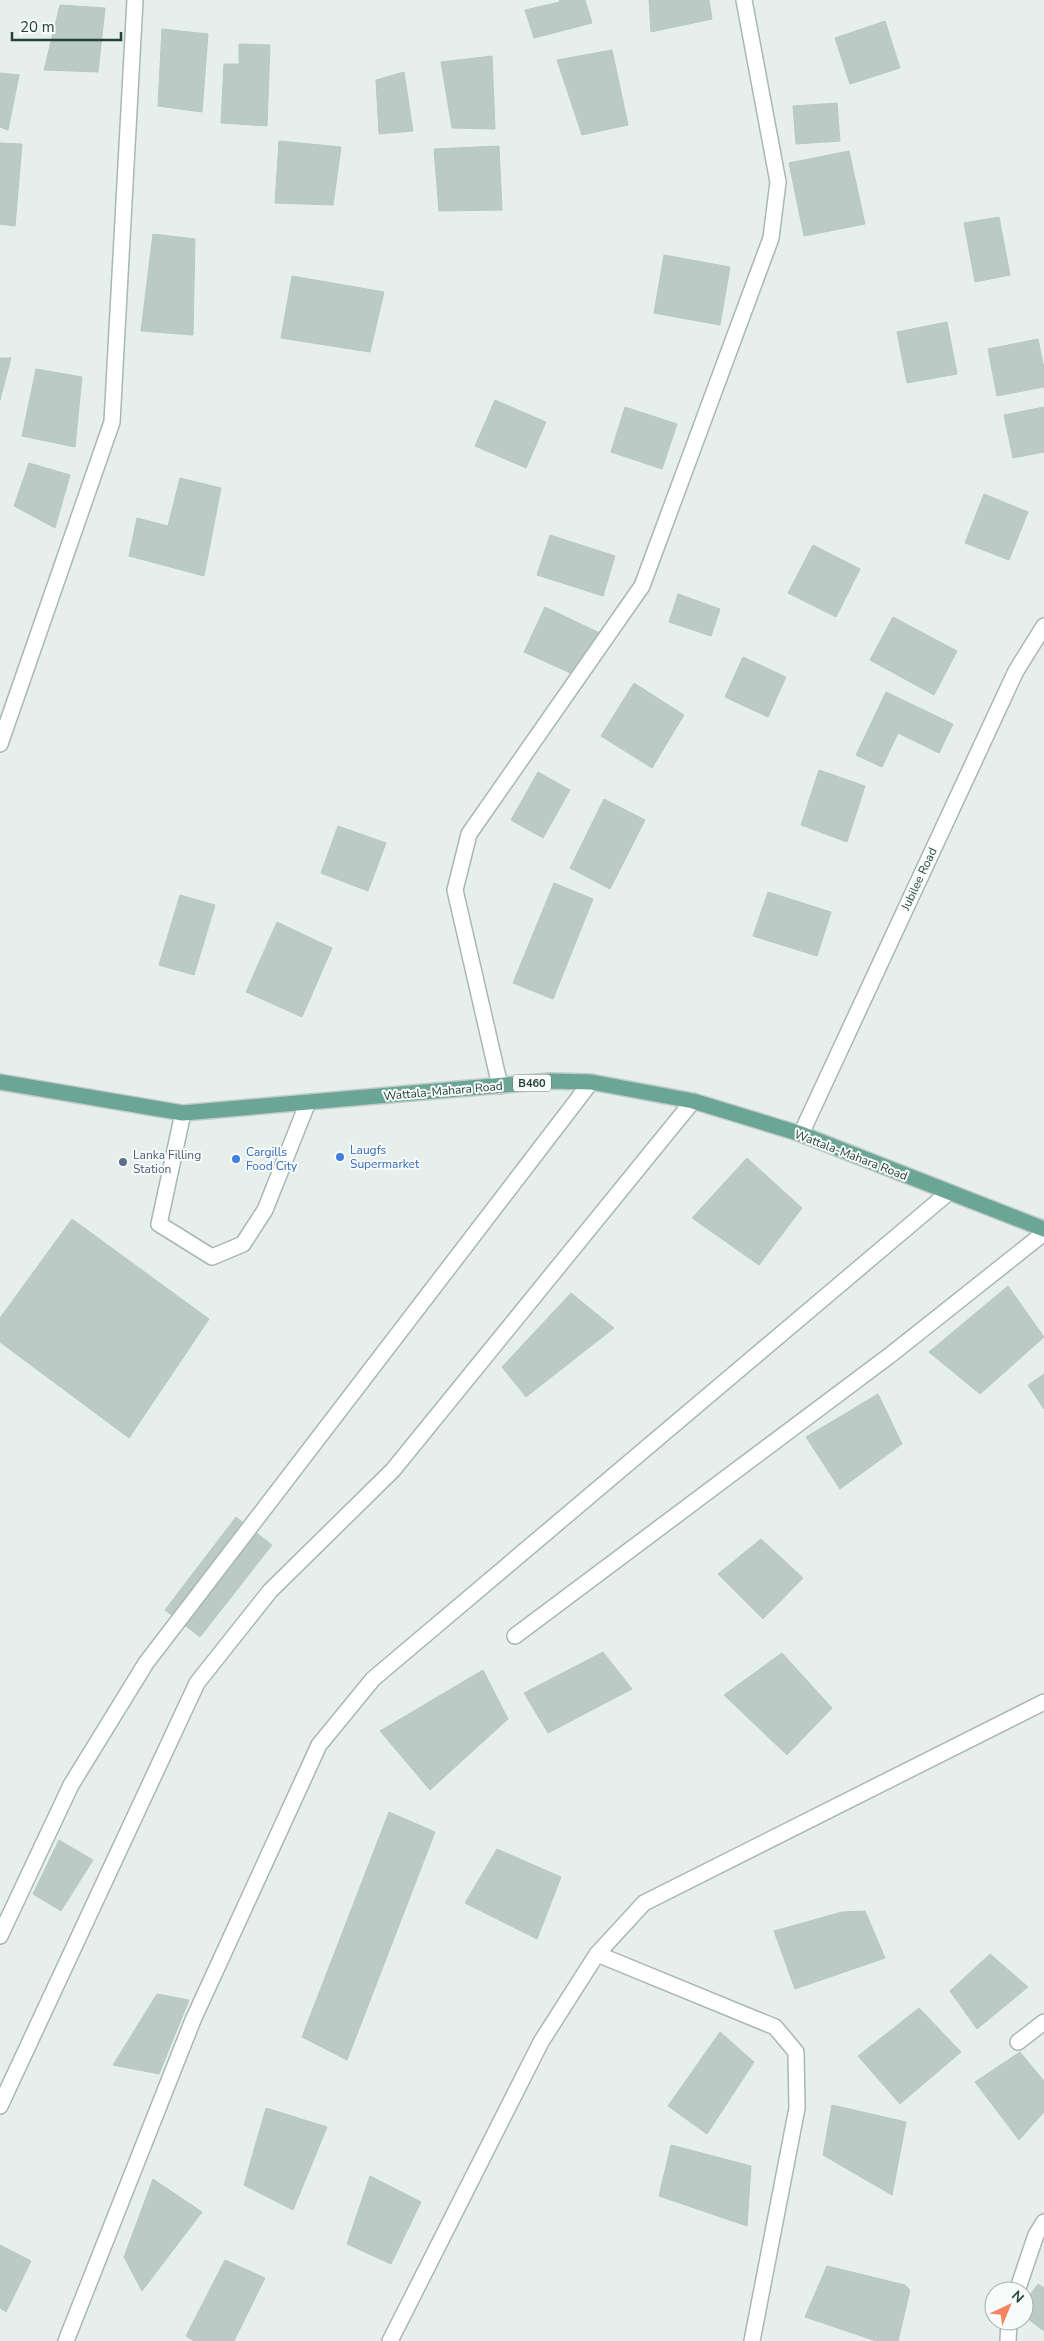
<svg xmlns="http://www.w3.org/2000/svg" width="1044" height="2341" font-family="'Nunito Sans',sans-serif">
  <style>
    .building { fill: #bbcac4; stroke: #b8c9c2 }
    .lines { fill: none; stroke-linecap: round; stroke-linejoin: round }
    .lane-casing { stroke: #a8b8b2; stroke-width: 18 }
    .street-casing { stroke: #a8b8b2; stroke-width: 18 }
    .primary-casing { stroke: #c2cac8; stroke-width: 18 }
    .lane { stroke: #fff; stroke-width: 15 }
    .street { stroke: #fff; stroke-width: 15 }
    .primary { stroke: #6aa596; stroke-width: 15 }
    .shop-dot { fill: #3f7fe0; stroke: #f7fbf9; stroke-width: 2 }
    .service-dot { fill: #5c6f8a; stroke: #f7fbf9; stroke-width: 2 }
    .labels { text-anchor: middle; stroke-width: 4; stroke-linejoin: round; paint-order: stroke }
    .shield { fill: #f7fbf9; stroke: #637a73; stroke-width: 1 }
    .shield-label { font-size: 11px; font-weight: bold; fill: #24423a }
    .street-label { font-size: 12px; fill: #24423a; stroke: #f7fbf9 }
    .shop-label { font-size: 12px; fill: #366cbe; stroke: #f7fbf9; text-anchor: start }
    .service-label { font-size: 12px; fill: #4e5e75; stroke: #f7fbf9; text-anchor: start }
  </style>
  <rect width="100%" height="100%" fill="#e6efeb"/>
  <path class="building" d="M 559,0 L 585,0 L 592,23 L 534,38 L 525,10 L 560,2 Z
    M 649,0 L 709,0 L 712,19 L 651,32 Z
    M 60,5 L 105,8 L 98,72 L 44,70 Z
    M 885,21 L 900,68 L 850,84 L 835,38 Z
    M 162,29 L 208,34 L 202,112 L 158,106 Z
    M 239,44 L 270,45 L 267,126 L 221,123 L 224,64 L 239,64 Z
    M 612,50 L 628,125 L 582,135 L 557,60 Z
    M 492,56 L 495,129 L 452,128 L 441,62 Z
    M 404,72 L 413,131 L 379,134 L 376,80 Z
    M 0,73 L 19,75 L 8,130 L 0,127 Z
    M 837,103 L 840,141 L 796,144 L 793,106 Z
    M 279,141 L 341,147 L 333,205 L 275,203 Z
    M 0,143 L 22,144 L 15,226 L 0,224 Z
    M 499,146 L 502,210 L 439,211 L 434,149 Z
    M 849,151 L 865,224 L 804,236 L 789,163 Z
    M 999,217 L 1010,275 L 975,282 L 964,223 Z
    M 153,234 L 195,239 L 193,335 L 141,331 Z
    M 664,255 L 730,267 L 720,325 L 654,313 Z
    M 292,276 L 384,292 L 370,352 L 281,338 Z
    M 947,322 L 957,374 L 907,383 L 897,332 Z
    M 1038,339 L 1044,369 L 1044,387 L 997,396 L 988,349 Z
    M 0,358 L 11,358 L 0,400 Z
    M 36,369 L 82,377 L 75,447 L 22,436 Z
    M 495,400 L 546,422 L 526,468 L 475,446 Z
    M 625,407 L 677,424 L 662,469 L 611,452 Z
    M 1044,407 L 1044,452 L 1013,458 L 1004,415 Z
    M 29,463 L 70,475 L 55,528 L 14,506 Z
    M 180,478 L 221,488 L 204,576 L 129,556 L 137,518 L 168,526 Z
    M 984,494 L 1028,512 L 1009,560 L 965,543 Z
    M 550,535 L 615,556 L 603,596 L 537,575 Z
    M 813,545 L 860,569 L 836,617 L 788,593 Z
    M 678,594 L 720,609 L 711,636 L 669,622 Z
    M 545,607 L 606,636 L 586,680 L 524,652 Z
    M 893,617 L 957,651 L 934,695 L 870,660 Z
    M 743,657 L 786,677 L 768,717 L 725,697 Z
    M 634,683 L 684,715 L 652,768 L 601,736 Z
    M 886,692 L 953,724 L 939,753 L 898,733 L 882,767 L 856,755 Z
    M 819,770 L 865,786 L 847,842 L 801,825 Z
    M 538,772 L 570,790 L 543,838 L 511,820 Z
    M 604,799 L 645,820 L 610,889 L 570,868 Z
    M 338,826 L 386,843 L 368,891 L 321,873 Z
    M 554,883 L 593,899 L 553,999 L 513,983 Z
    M 768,892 L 831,912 L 817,956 L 753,936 Z
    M 180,895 L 215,905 L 194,975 L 159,965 Z
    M 277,922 L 332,948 L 302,1017 L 246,992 Z
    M 747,1158 L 802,1208 L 759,1265 L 692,1218 Z
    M 72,1219 L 209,1319 L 129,1438 L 0,1342 L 0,1318 Z
    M 1008,1286 L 1044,1337 L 980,1394 L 929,1352 Z
    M 571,1293 L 614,1328 L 526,1397 L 502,1367 Z
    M 1044,1374 L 1044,1409 L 1028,1385 Z
    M 878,1394 L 902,1444 L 840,1489 L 806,1437 Z
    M 236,1517 L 272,1545 L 200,1637 L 165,1610 Z
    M 761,1539 L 803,1578 L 763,1619 L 718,1574 Z
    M 603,1652 L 632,1689 L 548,1733 L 524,1693 Z
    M 782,1653 L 832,1708 L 787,1755 L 724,1695 Z
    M 483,1670 L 508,1719 L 430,1790 L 380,1731 Z
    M 389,1812 L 435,1832 L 347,2060 L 302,2037 Z
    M 59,1840 L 93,1860 L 61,1911 L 33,1894 Z
    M 497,1849 L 561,1877 L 537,1939 L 465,1903 Z
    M 865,1911 L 885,1958 L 795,1989 L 774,1931 L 842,1912 Z
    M 990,1954 L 1028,1987 L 977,2029 L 950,1991 Z
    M 157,1994 L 189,2000 L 159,2074 L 113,2065 Z
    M 919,2008 L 961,2052 L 900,2104 L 858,2056 Z
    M 720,2032 L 754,2062 L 707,2134 L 668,2106 Z
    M 1020,2052 L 1044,2081 L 1044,2112 L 1019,2140 L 975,2082 Z
    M 832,2105 L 906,2122 L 892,2195 L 823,2155 Z
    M 266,2108 L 327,2127 L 293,2210 L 244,2185 Z
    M 671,2145 L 751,2166 L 747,2226 L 659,2196 Z
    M 370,2176 L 421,2202 L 391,2264 L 347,2244 Z
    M 153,2179 L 202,2212 L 142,2291 L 124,2257 Z
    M 0,2245 L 31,2261 L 6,2312 L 0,2308 Z
    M 225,2260 L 265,2278 L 234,2341 L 194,2341 L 186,2336 Z
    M 827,2266 L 905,2285 L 910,2290 L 898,2341 L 876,2341 L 805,2317 Z
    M 1038,2284 L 1044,2288 L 1044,2331 L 1024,2316 L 1024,2303 Z"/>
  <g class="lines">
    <defs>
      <path id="lane" d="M 183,1113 L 159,1224 L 212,1257 L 243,1244 L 265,1210 L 308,1102"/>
      <path id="street" d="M 0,744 L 112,422 L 135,0
        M 500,1086 L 455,890 L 469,834 L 642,586 L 771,238 L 778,182 L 744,0
        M 801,1134 L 1016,671 L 1044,626
        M 515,1636 L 889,1356 L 1044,1233
        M 0,1936 L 71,1785 L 146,1663 L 591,1082
        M 597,1954 L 775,2027 L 796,2052 L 797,2108 L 752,2341
        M 1018,2042 L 1044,2022
        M 0,2106 L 197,1683 L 270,1591 L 393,1470 L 693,1101
        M 1017,2291 L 1036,2235 L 1044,2222
        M 66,2341 L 193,2020 L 319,1745 L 373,1679 L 948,1193
        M 390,2341 L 541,2042 L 597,1954 L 644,1903 L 1044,1702
        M 1008,2341 L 1009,2321"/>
      <path id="primary" d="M 0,1082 L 183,1113 L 550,1081 L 591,1082 L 693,1101 L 801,1134 L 1044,1229"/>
    </defs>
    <use href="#lane" class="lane-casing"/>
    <use href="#street" class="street-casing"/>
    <use href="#primary" class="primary-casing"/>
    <use href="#lane" class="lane"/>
    <use href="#street" class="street"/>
    <use href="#primary" class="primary"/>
  </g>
  <g class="shop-dot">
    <circle cx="340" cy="1157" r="5"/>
    <circle cx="236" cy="1159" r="5"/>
  </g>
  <circle class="service-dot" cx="123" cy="1162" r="5"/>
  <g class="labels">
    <rect class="shield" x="513" y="1074.5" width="38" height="17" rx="4"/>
    <g class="shield-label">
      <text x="532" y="1087">B460</text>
    </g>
    <g class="street-label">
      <text transform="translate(919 879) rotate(-65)" y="4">Jubilee Road</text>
      <text transform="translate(443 1091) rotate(-5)" y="4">Wattala-Mahara Road</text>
      <text transform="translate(851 1155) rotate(21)" y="4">Wattala-Mahara Road</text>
    </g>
    <g class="shop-label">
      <text x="350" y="1154">Laugfs<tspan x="350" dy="14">Supermarket</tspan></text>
      <text x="246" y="1156">Cargills<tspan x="246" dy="14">Food City</tspan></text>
    </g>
    <g class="service-label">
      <text x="133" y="1159">Lanka Filling<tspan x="133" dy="14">Station</tspan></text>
    </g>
  </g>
  <g transform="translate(1009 2306) rotate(44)"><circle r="24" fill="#f7fbf9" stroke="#a3b1ad"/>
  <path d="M0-4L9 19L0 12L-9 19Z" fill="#f4845f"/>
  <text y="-8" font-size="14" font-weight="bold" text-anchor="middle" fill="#24423a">N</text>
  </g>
  <path d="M12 32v8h109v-8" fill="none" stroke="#24423a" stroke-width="2.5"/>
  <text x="20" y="32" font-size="15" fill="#24423a" stroke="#f7fbf9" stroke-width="4" paint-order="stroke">20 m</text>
</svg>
